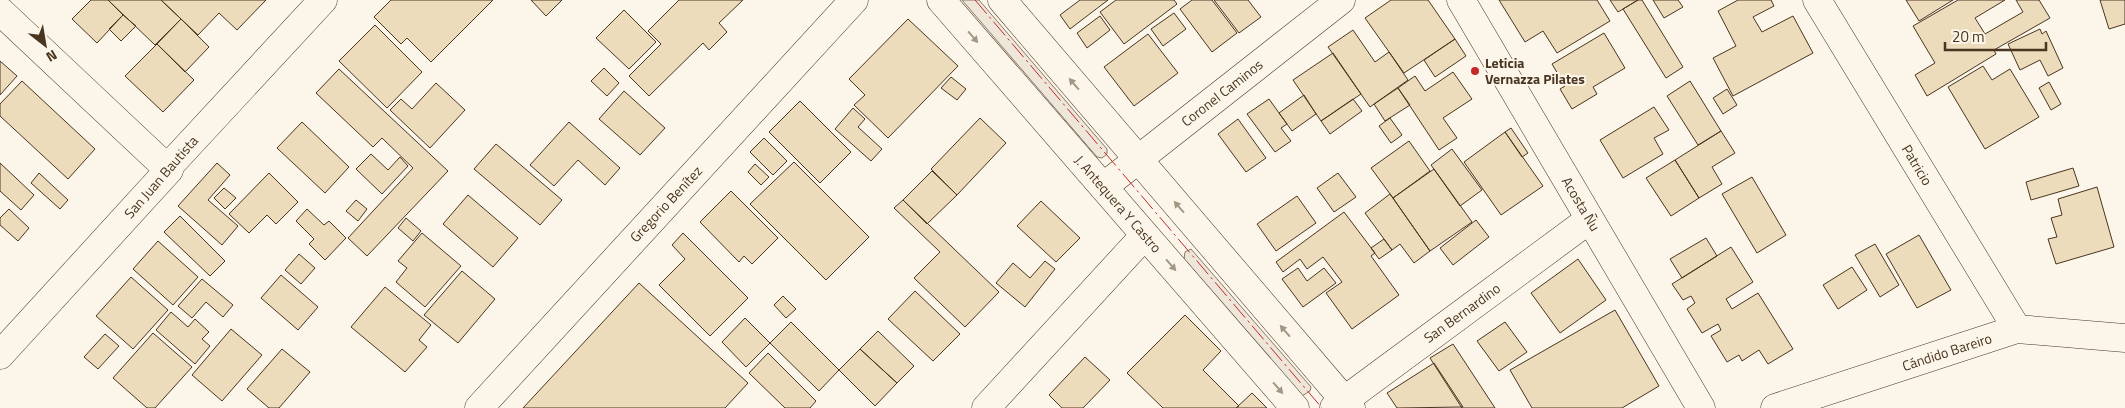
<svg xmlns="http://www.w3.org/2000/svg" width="2125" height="408" font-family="'Titillium Web',sans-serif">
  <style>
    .green { fill: #ede6d9; stroke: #887966 }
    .building { fill: #ecdcbc; stroke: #4a3520 }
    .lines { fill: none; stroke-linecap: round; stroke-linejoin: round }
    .minor-casing { stroke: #4a3520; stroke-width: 29 }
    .minor { stroke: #fbf6e9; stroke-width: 28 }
    .power { stroke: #c62828; stroke-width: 1; stroke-dasharray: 18 4 2.5 4; stroke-linecap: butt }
    .oneway { fill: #a29684 }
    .poi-dot { fill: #c62828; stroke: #fbf6e9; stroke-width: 2 }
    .labels { text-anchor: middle; stroke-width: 4; stroke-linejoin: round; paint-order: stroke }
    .poi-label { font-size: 14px; font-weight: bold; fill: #4a3520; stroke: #fbf6e9; text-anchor: start }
    .street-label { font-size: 14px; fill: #4a3520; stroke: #fbf6e9 }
  </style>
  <rect width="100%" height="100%" fill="#fbf6e9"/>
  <path class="green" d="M 962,0 L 979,0 L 1107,149 L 1107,154 L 1102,158 L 1097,157 Z
    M 1191,249 L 1311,387 L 1310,391 L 1302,396 L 1184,259 L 1185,252 Z"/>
  <path class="building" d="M 91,0 L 108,0 L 123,15 L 97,43 L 72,19 Z
    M 108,0 L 161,0 L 181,19 L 155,45 Z
    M 161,0 L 266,0 L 237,30 L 219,13 L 198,35 Z
    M 391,0 L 493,0 L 431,62 L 407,38 L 401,44 L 374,17 Z
    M 531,0 L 562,0 L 546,16 Z
    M 679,0 L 743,0 L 719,23 L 727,32 L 709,50 L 703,43 L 649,96 L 629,76 L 661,44 L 648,31 Z
    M 1080,0 L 1108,0 L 1070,29 L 1060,15 Z
    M 1116,0 L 1174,0 L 1177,4 L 1124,44 L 1100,12 Z
    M 1192,0 L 1212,0 L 1237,33 L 1212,52 L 1180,9 Z
    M 1214,0 L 1248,0 L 1261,17 L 1239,33 Z
    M 1391,0 L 1428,0 L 1455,39 L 1404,73 L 1365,18 Z
    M 1499,0 L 1597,0 L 1610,21 L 1557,53 L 1543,31 L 1525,42 Z
    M 1610,0 L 1638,0 L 1618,12 Z
    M 1638,0 L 1642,0 L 1683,67 L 1666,78 L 1623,9 Z
    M 1653,0 L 1678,0 L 1683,7 L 1664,18 Z
    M 1738,0 L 1771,0 L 1774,6 L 1753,17 L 1762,32 L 1793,16 L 1813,53 L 1733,96 L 1713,58 L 1736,46 L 1718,11 Z
    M 1906,0 L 1953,0 L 1919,21 Z
    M 1958,0 L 2005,0 L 1975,18 L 1985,34 L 2023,12 L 2016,0 L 2039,0 L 2050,18 L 1994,50 L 1996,54 L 1927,96 L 1915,75 L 1935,63 L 1913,26 Z
    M 2100,0 L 2125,0 L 2125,24 L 2109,29 Z
    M 624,10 L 656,42 L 629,69 L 596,38 Z
    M 1174,13 L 1186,29 L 1163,46 L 1151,29 Z
    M 123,15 L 136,26 L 121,41 L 109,29 Z
    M 1100,16 L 1110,30 L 1087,48 L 1077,33 Z
    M 181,19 L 209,47 L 185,72 L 157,44 Z
    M 908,19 L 958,66 L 888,138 L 854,105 L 865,95 L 849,79 Z
    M 375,25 L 422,72 L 387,108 L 339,61 Z
    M 2040,29 L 2042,34 L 2046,31 L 2063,68 L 2048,76 L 2040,60 L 2020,70 L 2008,44 Z
    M 1353,30 L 1375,62 L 1389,52 L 1408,80 L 1370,107 L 1328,47 Z
    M 1604,33 L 1625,68 L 1593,87 L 1597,94 L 1572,109 L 1560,89 L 1565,86 L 1552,64 Z
    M 1148,34 L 1178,73 L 1134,106 L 1104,67 Z
    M 1455,39 L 1466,56 L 1435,77 L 1424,60 Z
    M 157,44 L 194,80 L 163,112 L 125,76 Z
    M 1333,53 L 1361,94 L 1321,121 L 1293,80 Z
    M 0,61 L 17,76 L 0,95 Z
    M 1983,66 L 1992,80 L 2010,69 L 2039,117 L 1985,149 L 1948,87 Z
    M 604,68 L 619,83 L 607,96 L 591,81 Z
    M 339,69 L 448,171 L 367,256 L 348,238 L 413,168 L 382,138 L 373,147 L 316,93 Z
    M 1453,72 L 1472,99 L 1443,118 L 1457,138 L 1439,150 L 1398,88 L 1415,76 L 1425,91 Z
    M 951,77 L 966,89 L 957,100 L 941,88 Z
    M 22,81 L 95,149 L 68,179 L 0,116 L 0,104 Z
    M 1690,81 L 1721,131 L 1698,145 L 1667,96 Z
    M 2049,82 L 2061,104 L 2051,110 L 2039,88 Z
    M 436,83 L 465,110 L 430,148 L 390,110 L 401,99 L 412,109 Z
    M 1398,88 L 1410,105 L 1385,121 L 1374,104 Z
    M 1727,89 L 1737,105 L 1723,114 L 1713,98 Z
    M 624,91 L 665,128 L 640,155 L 599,119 Z
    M 1304,95 L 1316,114 L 1292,131 L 1279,113 Z
    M 1269,99 L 1287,124 L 1281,128 L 1291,141 L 1275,152 L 1247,114 Z
    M 1353,99 L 1362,111 L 1330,134 L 1321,121 Z
    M 800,101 L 851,152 L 820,183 L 769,132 Z
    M 1654,107 L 1669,130 L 1654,138 L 1663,154 L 1623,178 L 1600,140 Z
    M 853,108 L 865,119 L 858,127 L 882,149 L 871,161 L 835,129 Z
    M 980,118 L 1006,143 L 957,195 L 931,169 Z
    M 1390,118 L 1402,135 L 1391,143 L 1379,126 Z
    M 1238,119 L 1266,158 L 1246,172 L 1218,134 Z
    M 302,122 L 349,167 L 325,193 L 277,148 Z
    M 569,122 L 620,168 L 605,185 L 578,160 L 554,186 L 530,165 Z
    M 1511,128 L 1528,153 L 1522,157 L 1505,132 Z
    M 1721,131 L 1735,153 L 1712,167 L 1722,184 L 1699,198 L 1675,160 Z
    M 1505,132 L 1543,186 L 1501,215 L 1464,162 Z
    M 764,138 L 787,161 L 773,175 L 750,152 Z
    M 1409,141 L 1430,171 L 1393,198 L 1371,168 Z
    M 496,144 L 562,200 L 540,225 L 474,169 Z
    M 1452,149 L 1482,190 L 1460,206 L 1431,165 Z
    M 371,154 L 388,170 L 400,157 L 408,166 L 382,194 L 356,169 Z
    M 1675,160 L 1699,198 L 1671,216 L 1646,178 Z
    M 794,162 L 869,237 L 826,280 L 750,204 Z
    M 0,163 L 34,195 L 21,210 L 0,191 Z
    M 217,163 L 230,175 L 208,200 L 238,226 L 222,245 L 178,206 Z
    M 755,164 L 769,177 L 761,185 L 748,172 Z
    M 2073,168 L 2079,186 L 2031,200 L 2026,182 Z
    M 1434,169 L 1472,222 L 1430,251 L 1393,198 Z
    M 932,171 L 957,195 L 927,224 L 903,200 Z
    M 39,173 L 68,200 L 60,209 L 31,183 Z
    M 269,173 L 298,202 L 276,224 L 267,215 L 249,233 L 229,214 Z
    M 1338,173 L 1356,197 L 1334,212 L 1317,188 Z
    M 1752,177 L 1786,235 L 1757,253 L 1722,194 Z
    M 2097,187 L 2114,247 L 2056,264 L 2048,239 L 2057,237 L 2051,218 L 2062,215 L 2058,199 Z
    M 224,188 L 236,198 L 225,209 L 214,198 Z
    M 731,191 L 778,238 L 752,264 L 744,256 L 739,262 L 700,222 Z
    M 1390,194 L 1430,251 L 1414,263 L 1400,244 L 1392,250 L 1365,213 Z
    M 468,195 L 518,238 L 493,267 L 443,224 Z
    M 1297,196 L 1316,223 L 1276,251 L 1257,224 Z
    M 356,200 L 367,209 L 358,221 L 346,211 Z
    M 903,200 L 999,292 L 965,327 L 914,278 L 940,252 L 894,208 Z
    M 1041,201 L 1080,238 L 1056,262 L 1017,226 Z
    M 9,209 L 29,228 L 18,241 L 0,225 L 0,218 Z
    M 307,209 L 324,225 L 329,221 L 346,238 L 325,260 L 309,244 L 314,239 L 296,221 Z
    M 1344,212 L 1375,253 L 1371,256 L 1399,295 L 1352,329 L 1326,293 L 1342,282 L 1323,257 L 1307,269 L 1300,259 L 1283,272 L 1276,262 Z
    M 180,216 L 225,261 L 210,276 L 164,232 Z
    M 406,218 L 421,231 L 413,241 L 398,228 Z
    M 1476,220 L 1489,237 L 1453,265 L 1440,248 Z
    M 422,233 L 461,266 L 425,307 L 396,282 L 407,268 L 398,261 Z
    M 683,233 L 748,298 L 710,336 L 659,285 L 685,259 L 672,245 Z
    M 1919,235 L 1951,290 L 1917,308 L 1886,254 Z
    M 1706,238 L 1717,256 L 1682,278 L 1670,259 Z
    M 1384,239 L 1392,250 L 1379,259 L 1371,248 Z
    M 158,241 L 198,277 L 173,305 L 133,269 Z
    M 1875,244 L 1899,285 L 1880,297 L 1855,255 Z
    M 1731,247 L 1753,282 L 1726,299 L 1732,309 L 1758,293 L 1793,349 L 1768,364 L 1759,350 L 1742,361 L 1739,355 L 1727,362 L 1711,336 L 1721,330 L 1718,324 L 1702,333 L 1687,309 L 1695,303 L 1691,296 L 1683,300 L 1672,284 Z
    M 299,254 L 315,268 L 301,284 L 285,270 Z
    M 1578,259 L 1606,300 L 1560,333 L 1531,293 Z
    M 1045,261 L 1055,269 L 1025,307 L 996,283 L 1013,263 L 1030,278 Z
    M 1852,267 L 1867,290 L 1838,309 L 1823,285 Z
    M 1298,268 L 1307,281 L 1324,268 L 1336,283 L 1303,307 L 1282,279 Z
    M 462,271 L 495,299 L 458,343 L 424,315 Z
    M 281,275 L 318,307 L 298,330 L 261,298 Z
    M 131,277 L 168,310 L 133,349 L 96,316 Z
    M 202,279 L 233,305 L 223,317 L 206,302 L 192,318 L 178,306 Z
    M 639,283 L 748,383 L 725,408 L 523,408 Z
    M 385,287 L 431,325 L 419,340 L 427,347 L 405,372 L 351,327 Z
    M 915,291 L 960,334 L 933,361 L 888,319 Z
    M 783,296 L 796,309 L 786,318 L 774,305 Z
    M 1615,310 L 1659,386 L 1622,408 L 1532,408 L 1510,370 Z
    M 171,312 L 188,327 L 195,319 L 209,332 L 202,339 L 210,346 L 195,364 L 156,330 Z
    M 1185,315 L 1221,351 L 1203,370 L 1239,406 L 1236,408 L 1163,408 L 1127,373 Z
    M 745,318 L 770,343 L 746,367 L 722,342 Z
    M 791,322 L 839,370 L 819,391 L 770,343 Z
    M 1505,322 L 1527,352 L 1499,371 L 1477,341 Z
    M 231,329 L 262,355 L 222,401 L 192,375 Z
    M 878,331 L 914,366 L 897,383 L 860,349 Z
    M 153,333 L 192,367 L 155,408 L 147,408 L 113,378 Z
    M 105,334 L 119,346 L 98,369 L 84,357 Z
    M 1453,344 L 1495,408 L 1462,408 L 1430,358 Z
    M 282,349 L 310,372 L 279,408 L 269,408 L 247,389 Z
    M 860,349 L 897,383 L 875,406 L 839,370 Z
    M 768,353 L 816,401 L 810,408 L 785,408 L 749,373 Z
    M 1085,357 L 1110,380 L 1083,408 L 1062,408 L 1049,395 Z
    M 1434,363 L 1463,407 L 1397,408 L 1387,393 Z
    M 1252,393 L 1267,408 L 1236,408 Z"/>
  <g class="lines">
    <defs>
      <path id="minor" d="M 941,0 L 1295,408
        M 1002,0 L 1351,408
        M 1461,0 L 1701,408
        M 1817,0 L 2017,329
        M 0,11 L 169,170
        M 1103,187 L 1341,0
        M 0,355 L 169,170 L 171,164 L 323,0
        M 479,408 L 854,0
        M 986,408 L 1145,235
        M 1334,408 L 1590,219
        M 1775,408 L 2017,329 L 2125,338"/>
    </defs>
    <use href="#minor" class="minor-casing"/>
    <use href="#minor" class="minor"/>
    <path class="power" d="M 975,0 L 1322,408"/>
  </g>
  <defs><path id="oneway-solid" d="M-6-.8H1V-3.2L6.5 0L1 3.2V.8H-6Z" transform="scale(1.25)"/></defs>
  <g class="oneway">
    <use href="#oneway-solid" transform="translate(973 37) rotate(49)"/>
    <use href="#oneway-solid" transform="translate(1074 84) rotate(-131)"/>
    <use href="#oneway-solid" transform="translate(1179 207) rotate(-131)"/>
    <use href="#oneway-solid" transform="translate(1171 265) rotate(49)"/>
    <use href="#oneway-solid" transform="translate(1285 331) rotate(-131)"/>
    <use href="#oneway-solid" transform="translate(1278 388) rotate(49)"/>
  </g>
  <circle class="poi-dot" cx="1475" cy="71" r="5"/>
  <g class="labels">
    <g class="poi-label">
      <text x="1485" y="68">Leticia<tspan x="1485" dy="16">Vernazza Pilates</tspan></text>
    </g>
    <g class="street-label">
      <text transform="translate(1222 93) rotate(-38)" y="5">Coronel Caminos</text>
      <text transform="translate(1917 165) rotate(59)" y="5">Patricio</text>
      <text transform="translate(161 177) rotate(-49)" y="5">San Juan Bautista</text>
      <text transform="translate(666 204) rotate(-47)" y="5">Gregorio Benítez</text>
      <text transform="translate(1118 204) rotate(49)" y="5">J. Antequera Y Castro</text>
      <text transform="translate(1581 204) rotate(59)" y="5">Acosta Ñu</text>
      <text transform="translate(1462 313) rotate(-36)" y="5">San Bernardino</text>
      <text transform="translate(1947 352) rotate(-18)" y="5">Cándido Bareiro</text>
    </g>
  </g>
  <g transform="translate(45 45) rotate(149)" stroke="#fbf6e9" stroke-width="4" paint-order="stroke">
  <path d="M0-4L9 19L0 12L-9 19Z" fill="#4a3520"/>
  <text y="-8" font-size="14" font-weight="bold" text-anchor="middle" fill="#4a3520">N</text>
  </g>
  <path d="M1945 42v8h101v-8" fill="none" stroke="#4a3520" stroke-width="2.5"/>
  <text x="1952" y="42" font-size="15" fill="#4a3520" stroke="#fbf6e9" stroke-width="4" paint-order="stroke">20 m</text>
</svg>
